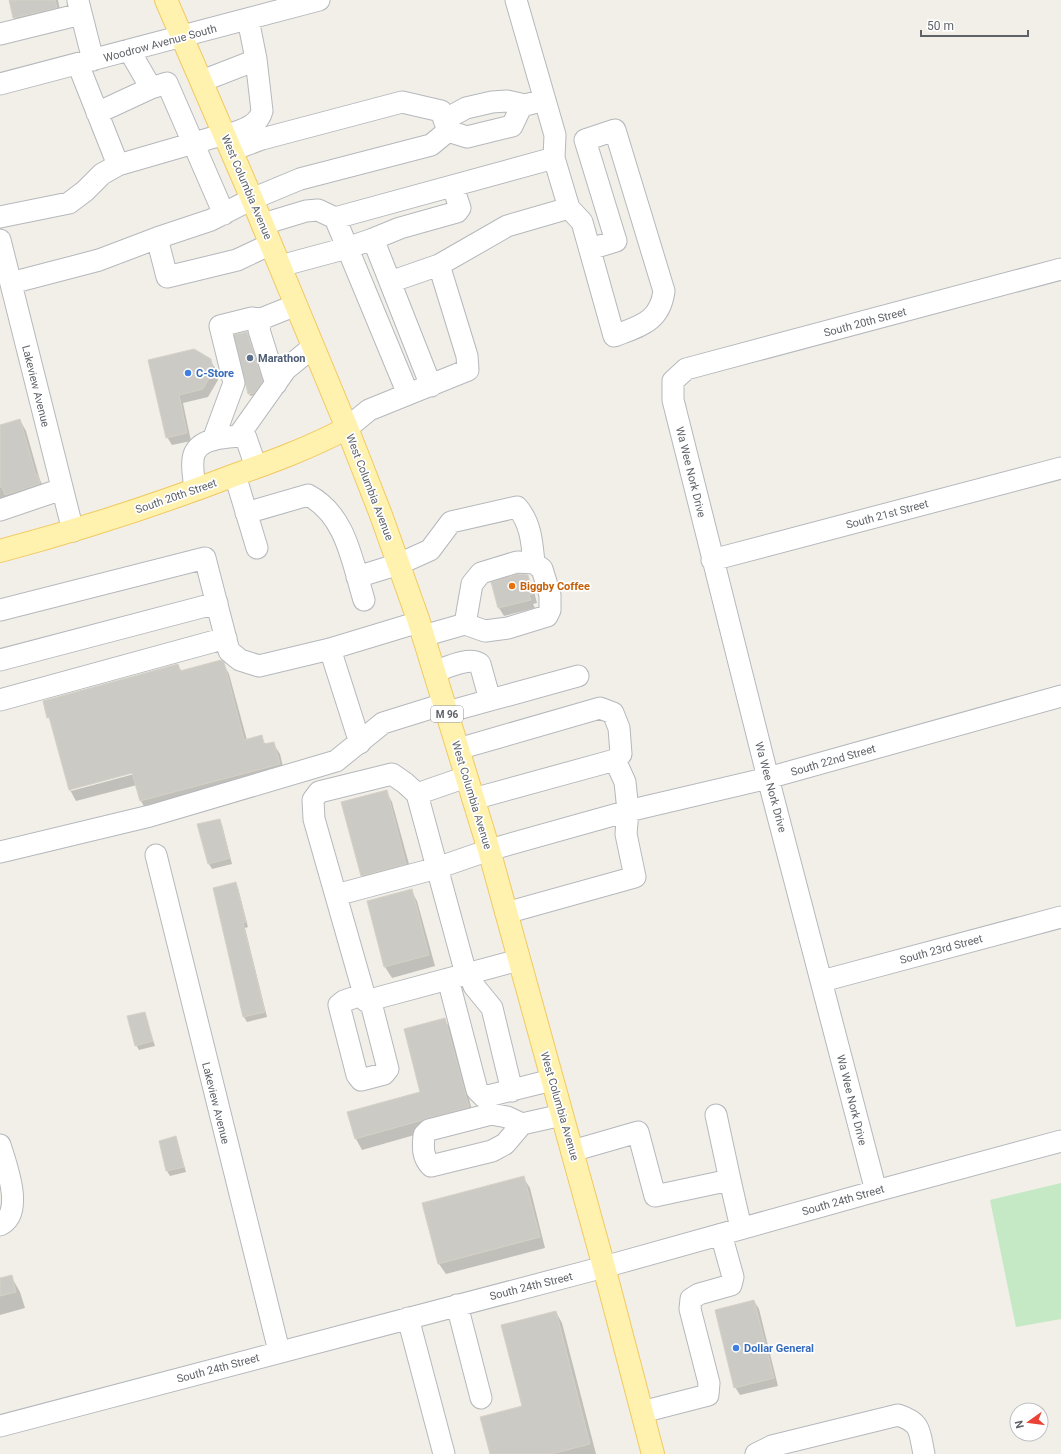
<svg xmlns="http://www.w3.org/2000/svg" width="1061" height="1454" font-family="Roboto,sans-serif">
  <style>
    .green { fill: #c5e8c5 }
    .shadow { fill: #0003; fill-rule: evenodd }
    .building { fill: #cccac5; stroke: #d6d1c6 }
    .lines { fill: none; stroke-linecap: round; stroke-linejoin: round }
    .minor-casing { stroke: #b5b8bc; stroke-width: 23 }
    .major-casing { stroke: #f2c960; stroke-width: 24 }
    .minor { stroke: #fff; stroke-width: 21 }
    .major { stroke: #fff2af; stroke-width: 22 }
    .service-dot { fill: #5c6f8a; stroke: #fff; stroke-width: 1.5 }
    .shop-dot { fill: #3f7fe0; stroke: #fff; stroke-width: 1.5 }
    .food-dot { fill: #e8710a; stroke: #fff; stroke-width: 1.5 }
    .labels { text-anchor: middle; stroke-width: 3.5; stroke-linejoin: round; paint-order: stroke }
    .shield { fill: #fff; stroke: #8f9295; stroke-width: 1 }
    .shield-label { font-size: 10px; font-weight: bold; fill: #5f6368 }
    .street-label { font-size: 11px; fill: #5f6368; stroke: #fff }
    .service-label { font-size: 11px; font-weight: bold; fill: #4e5e75; stroke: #fff; text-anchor: start }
    .shop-label { font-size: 11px; font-weight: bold; fill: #366cbe; stroke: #fff; text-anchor: start }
    .food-label { font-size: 11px; font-weight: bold; fill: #c56008; stroke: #fff; text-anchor: start }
  </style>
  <rect width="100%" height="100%" fill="#f1efe8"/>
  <path class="green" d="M 1061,1183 L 1061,1319 L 1016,1327 L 990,1200 Z"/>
  <path class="shadow" d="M 10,0 L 58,0 L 62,19 L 20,29 L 14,18 Z
    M 247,333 L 263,384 L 255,395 L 250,396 L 236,335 Z
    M 210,360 L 215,368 L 218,380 L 208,397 L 183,403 L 191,441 L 172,445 L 167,437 L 149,361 Z
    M 20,420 L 26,431 L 40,480 L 43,486 L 0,500 L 0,426 Z
    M 527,576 L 532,584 L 537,603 L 533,604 L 535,608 L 504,616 L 499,608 L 493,583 Z
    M 223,663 L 229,674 L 247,740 L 261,737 L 266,745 L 273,743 L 280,754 L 285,775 L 147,812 L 141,801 L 137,785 L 76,801 L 70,790 L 53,725 L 48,717 L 44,701 L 178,665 L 182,672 ZM 137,771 L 138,773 L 71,791 L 71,789 Z
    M 386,791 L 392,802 L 412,875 L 368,886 L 362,876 Z
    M 219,820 L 222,825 L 232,864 L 212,869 L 209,864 Z
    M 235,883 L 238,888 L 248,927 L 245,928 L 267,1017 L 247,1022 L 244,1017 L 215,888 Z
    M 411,890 L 417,901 L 435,966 L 392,978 L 385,967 L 368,902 Z
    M 144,1013 L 155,1046 L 139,1050 L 136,1045 Z
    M 445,1020 L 451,1030 L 474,1118 L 362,1150 L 356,1139 L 348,1112 L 422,1093 Z
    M 176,1137 L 186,1172 L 170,1176 L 167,1171 Z
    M 523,1177 L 530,1188 L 545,1248 L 446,1274 L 439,1264 Z
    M 11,1276 L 20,1292 L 25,1308 L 0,1315 L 0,1279 Z
    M 754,1301 L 759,1309 L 778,1386 L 740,1395 L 735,1387 Z
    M 556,1312 L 562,1323 L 596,1454 L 491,1454 L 523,1407 Z"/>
  <path class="building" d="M 9,0 L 55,0 L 57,8 L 13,18 Z
    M 247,332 L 263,381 L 254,393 L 248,394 L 234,335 Z
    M 194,349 L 211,359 L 213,371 L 203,389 L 179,395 L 187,433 L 166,438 L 148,360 Z
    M 20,419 L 36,475 L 38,474 L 40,484 L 5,495 L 2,487 L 0,487 L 0,425 Z
    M 518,574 L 528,575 L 533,594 L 529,595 L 531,600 L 498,608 L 491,582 Z
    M 221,660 L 224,662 L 244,740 L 262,735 L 264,744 L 274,742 L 280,764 L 140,801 L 132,773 L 69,790 L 49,717 L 47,718 L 43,701 L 178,664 L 180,671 Z
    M 387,790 L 406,864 L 361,876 L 341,802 Z
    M 220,819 L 230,858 L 208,864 L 197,824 Z
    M 236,882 L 246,922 L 243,923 L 265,1012 L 243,1017 L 213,888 Z
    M 412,889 L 429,955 L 384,967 L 367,901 Z
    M 145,1012 L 153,1041 L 135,1046 L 127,1016 Z
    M 445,1018 L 469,1107 L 355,1139 L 347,1112 L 420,1092 L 404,1029 Z
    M 176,1136 L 184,1167 L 166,1171 L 159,1141 Z
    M 524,1176 L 540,1237 L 438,1264 L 422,1203 Z
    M 12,1275 L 16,1292 L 0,1296 L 0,1278 Z
    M 754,1300 L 774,1378 L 734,1388 L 715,1310 Z
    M 556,1311 L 590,1444 L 551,1454 L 490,1454 L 480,1417 L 522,1406 L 501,1325 Z"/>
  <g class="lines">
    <defs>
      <path id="minor" d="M 516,0 L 555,135 L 554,158
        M 78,1 L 93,60
        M 0,34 L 81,14
        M 129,50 L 151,88 L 167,83 L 224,214
        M 78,64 L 118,165
        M 202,81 L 256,60
        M 0,84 L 319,0
        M 97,113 L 151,88
        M 444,120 L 466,108 L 492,102 L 507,101 L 525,105 L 545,100
        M 448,131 L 467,137 L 512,126 L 522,105
        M 226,136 C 240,130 258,127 262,111 L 256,59 L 248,19
        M 232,150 L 262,139 L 402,102 L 441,111 L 448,131 L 431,145 L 300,179 L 252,199 L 211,220 L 157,238 L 167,277 L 237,260 L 271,244
        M 569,208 L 582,222 L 614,336 C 640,326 660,322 664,291 L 615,130 L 585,140 L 616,241 L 590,249
        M 0,217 L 69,203 L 85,191 L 102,174 L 118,165 L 225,134
        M 263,224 L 306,211 L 318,210 L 335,218
        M 373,239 L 400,228 L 457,212 L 460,208 L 453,187
        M 0,240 L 73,531
        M 280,266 L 347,248 L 373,239 L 390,282 L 439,265
        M 390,282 L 431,386
        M 11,283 L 99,260 L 157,238
        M 276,384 L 259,330 L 261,319 L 296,305
        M 347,428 L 369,410 L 468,370 L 467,356 L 439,265 L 507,226 L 569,208 L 554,158 L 335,218 L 408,394
        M 239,435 L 286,369 L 313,347
        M 213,440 L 234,383 L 220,326 L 252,318 L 261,319
        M 235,475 L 257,548
        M 195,490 C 192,461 186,444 221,438 C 230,437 237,435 246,438 L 256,467
        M 0,510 L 62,489
        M 246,513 L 308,495 C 346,515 352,561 364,600
        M 712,560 L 1061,468
        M 357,577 L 399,564 L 430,550 L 451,522 L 517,507 C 531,523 532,543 534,563
        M 0,610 L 205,558 L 229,651 L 240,660 L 259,666 L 330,649 L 419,622
        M 423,636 L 465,624 L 485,631 L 508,628 L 547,616 L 550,610 L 550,595 L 542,569 L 534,563 L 517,562 L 481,573 L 472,584 L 465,624
        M 330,649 L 360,743
        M 0,660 L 217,603
        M 434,672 C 446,668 469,656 480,664 L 490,700
        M 0,700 L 226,638
        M 447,712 L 578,676
        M 458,749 L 600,708 L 613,713 L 619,728 L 621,754 L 615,760 L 473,799
        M 466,777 L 417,794 L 405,783 L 392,774 L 319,792 L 313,800 L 314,819 L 366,1001 L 519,960
        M 417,794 L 466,974
        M 0,852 L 150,816 L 336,761 L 383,723 L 444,704
        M 156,855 L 279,1351
        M 336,895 L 437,868 L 489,850 L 628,811 L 768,778 L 1061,696
        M 506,913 L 635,877 L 626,834 L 628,811 L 625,782 L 615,760
        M 469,973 L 474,986 L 492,1008 L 512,1091
        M 448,979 L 477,1090 L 484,1097 L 552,1080
        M 822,981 L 1061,917
        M 364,994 L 344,1001 L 339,1005 L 357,1075 L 361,1080 L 384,1074 L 388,1069 L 370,999
        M 716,1115 L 730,1180
        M 522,1124 L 507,1117 L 491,1114 L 429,1130 L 424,1135 C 423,1147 422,1157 431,1166 L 492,1151 L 505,1144 L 522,1124 L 562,1115
        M 0,1145 C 6,1165 25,1213 0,1225
        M 572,1151 L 638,1132 L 655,1196 L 730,1180 L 741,1228
        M 876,1191 L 768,778 L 673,400 L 673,381 L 686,369 L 1061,269
        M 457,1305 L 481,1398
        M 408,1318 L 444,1454
        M 642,1412 L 708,1395 L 709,1383 L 690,1309 L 691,1299 L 699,1294 L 731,1285 L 733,1277 L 721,1234
        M 0,1426 L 604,1267 L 876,1191 L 1061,1141
        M 756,1454 L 772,1446 L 898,1415 C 922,1423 919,1431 924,1454"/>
      <path id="major" d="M 166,0 L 252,199 L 347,428 L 381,515 L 418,619 L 489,850 L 604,1267 L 653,1454
        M 0,551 C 79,530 156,505 232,476 C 271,462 310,448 347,428"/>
    </defs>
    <use href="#minor" class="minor-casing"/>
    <use href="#major" class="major-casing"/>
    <use href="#minor" class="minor"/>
    <use href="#major" class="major"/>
  </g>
  <circle class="service-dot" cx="250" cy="358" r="4"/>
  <g class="shop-dot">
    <circle cx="188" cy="373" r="4"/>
    <circle cx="736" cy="1348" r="4"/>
  </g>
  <circle class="food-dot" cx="512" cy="586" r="4"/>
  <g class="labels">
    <rect class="shield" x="431" y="706" width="32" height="16" rx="3"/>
    <g class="shield-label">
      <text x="447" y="718">M 96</text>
    </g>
    <g class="street-label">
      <text transform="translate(160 43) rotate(-15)" y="4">Woodrow Avenue South</text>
      <text transform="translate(247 187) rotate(67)" y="4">West Columbia Avenue</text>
      <text transform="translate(865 322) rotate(-15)" y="4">South 20th Street</text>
      <text transform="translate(36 386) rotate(76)" y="4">Lakeview Avenue</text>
      <text transform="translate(691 472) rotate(76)" y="4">Wa Wee Nork Drive</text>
      <text transform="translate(370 487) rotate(69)" y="4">West Columbia Avenue</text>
      <text transform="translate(176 496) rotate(-19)" y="4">South 20th Street</text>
      <text transform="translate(887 514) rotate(-15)" y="4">South 21st Street</text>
      <text transform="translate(833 760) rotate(-16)" y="4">South 22nd Street</text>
      <text transform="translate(771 787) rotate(75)" y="4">Wa Wee Nork Drive</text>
      <text transform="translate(472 795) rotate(73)" y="4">West Columbia Avenue</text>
      <text transform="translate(941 949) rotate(-15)" y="4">South 23rd Street</text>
      <text transform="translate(852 1100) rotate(76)" y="4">Wa Wee Nork Drive</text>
      <text transform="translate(216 1103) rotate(76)" y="4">Lakeview Avenue</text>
      <text transform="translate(560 1106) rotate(74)" y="4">West Columbia Avenue</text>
      <text transform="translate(843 1200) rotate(-16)" y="4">South 24th Street</text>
      <text transform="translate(531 1286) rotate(-14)" y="4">South 24th Street</text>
      <text transform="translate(218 1368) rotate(-15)" y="4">South 24th Street</text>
    </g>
    <g class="service-label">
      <text x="258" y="362">Marathon</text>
    </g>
    <g class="shop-label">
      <text x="196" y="377">C-Store</text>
      <text x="744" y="1352">Dollar General</text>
    </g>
    <g class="food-label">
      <text x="520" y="590">Biggby Coffee</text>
    </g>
  </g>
  <g transform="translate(1029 1422) rotate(256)"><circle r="19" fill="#ffffff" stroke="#bfc1c3"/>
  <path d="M0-3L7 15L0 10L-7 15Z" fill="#ea4335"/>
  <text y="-6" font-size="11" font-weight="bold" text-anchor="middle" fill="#5f6368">N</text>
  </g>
  <path d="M921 30v6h107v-6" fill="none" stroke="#5f6368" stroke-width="2"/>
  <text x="927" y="30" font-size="12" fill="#5f6368" stroke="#ffffff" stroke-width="3" paint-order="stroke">50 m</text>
</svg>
